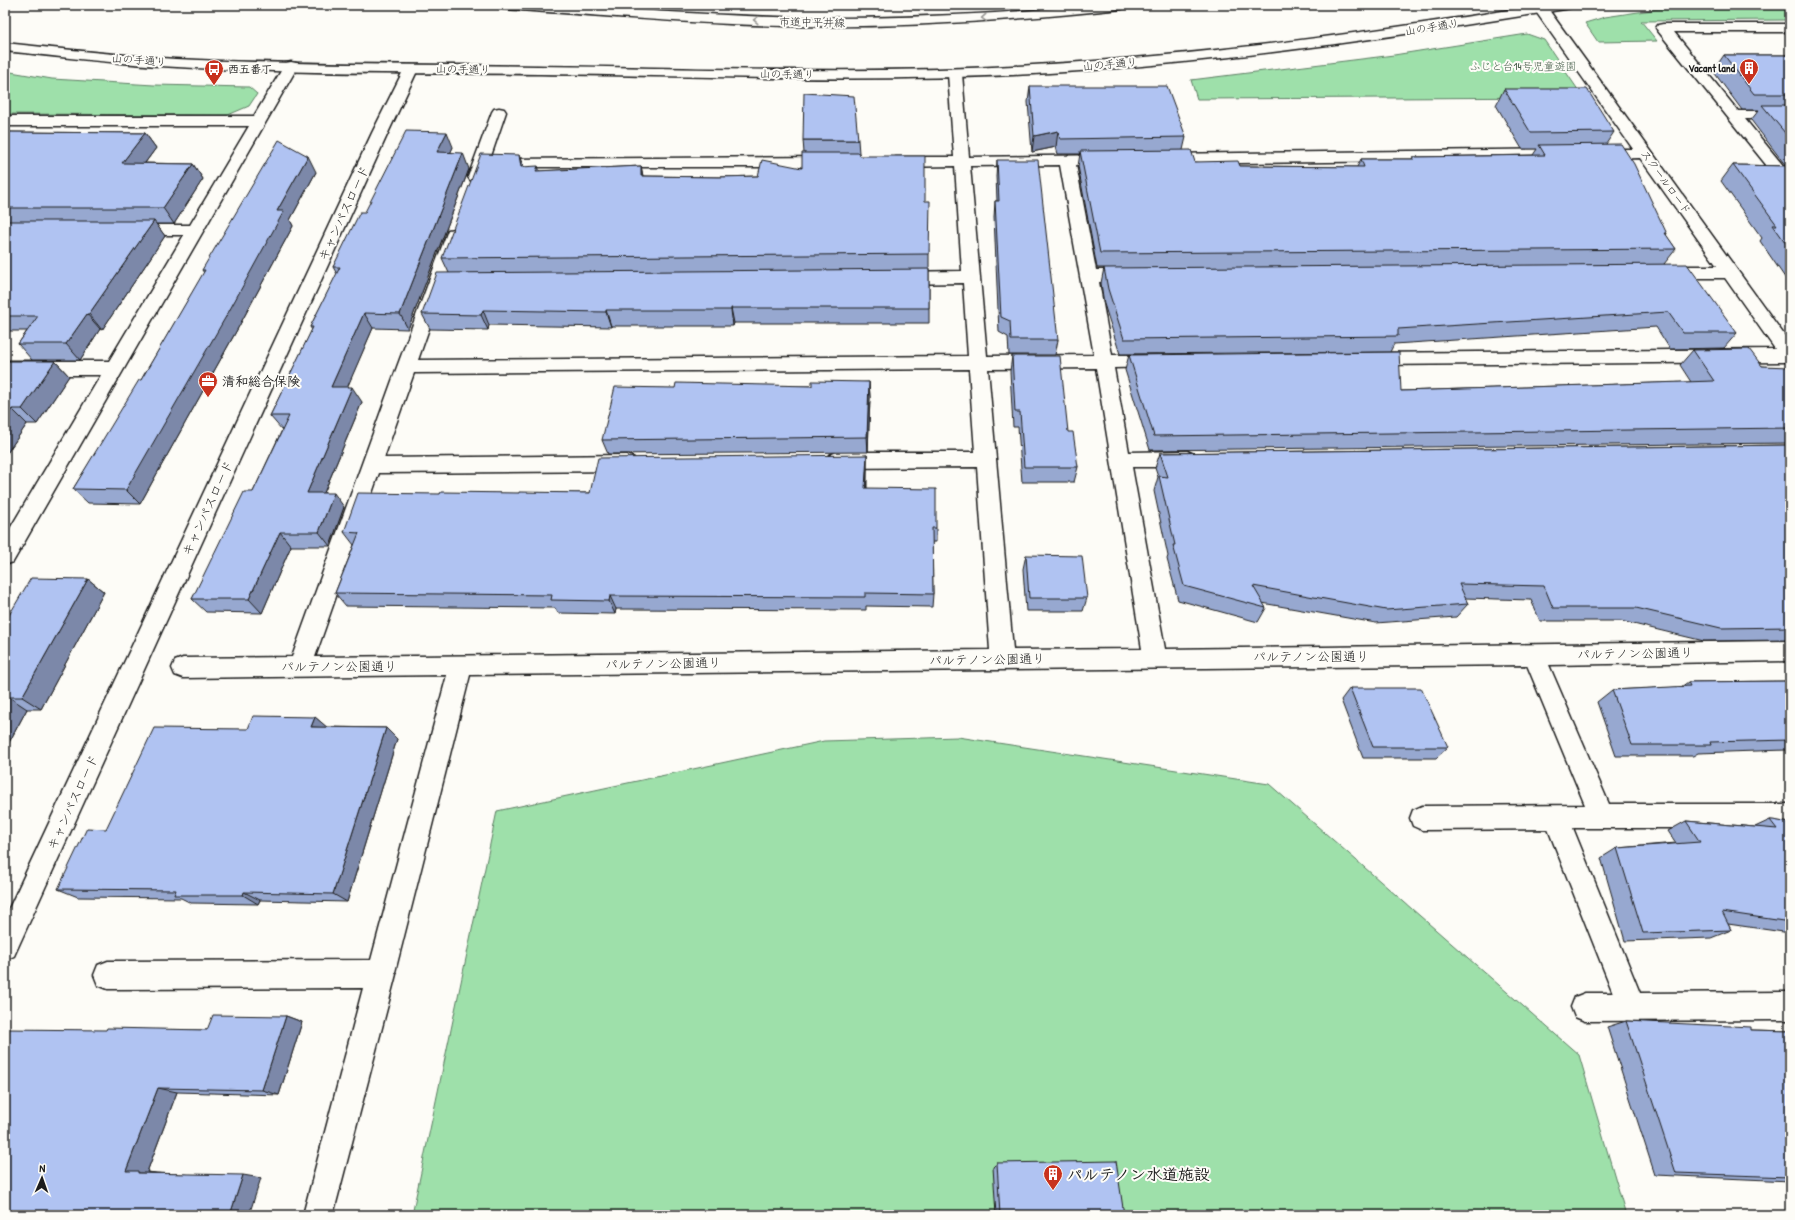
<svg xmlns="http://www.w3.org/2000/svg" width="1795" height="1220" font-family="'Patrick Hand','Klee One',sans-serif">
  <style>
    .green { fill: #9ee0aa; stroke: #5d7e63 }
    .lines { fill: none; stroke-linecap: round; stroke-linejoin: round }
    .minor-casing { stroke: #1c1c1c; stroke-width: 3 }
    .tertiary-casing { stroke: #1c1c1c; stroke-width: 3 }
    .minor { fill: #fdfcf7; fill-rule: evenodd }
    .tertiary { fill: #fdfcf7; fill-rule: evenodd }
    .wall { fill: #97a8d0; stroke: #1c1c1c }
    .shaded-wall { fill: #7b88a9; stroke: #1c1c1c }
    .building { fill: #b0c3f2; stroke: #1c1c1c }
    .oneway { stroke: #989794 }
    .labels { text-anchor: middle; stroke-width: 4; stroke-linejoin: round; paint-order: stroke }
    .far-street-label { font-size: 11px; fill: #1c1c1c; stroke: #fdfcf7 }
    .far-park-label { font-size: 11px; fill: #4a614e; stroke: #fdfcf7 }
    .far-poi-label { font-size: 11px; font-weight: bold; fill: #1c1c1c; stroke: #fdfcf7; text-anchor: end }
    .street-label { font-size: 13px; fill: #1c1c1c; stroke: #fdfcf7 }
    .poi-label { font-size: 13px; font-weight: bold; fill: #1c1c1c; stroke: #fdfcf7; text-anchor: start }
    .near-poi-label { font-size: 16px; font-weight: bold; fill: #1c1c1c; stroke: #fdfcf7; text-anchor: start }
  </style>
  <rect width="100%" height="100%" fill="#fdfcf7"/>
  <filter id="ink" filterUnits="userSpaceOnUse"><feTurbulence type="fractalNoise" baseFrequency=".025" numOctaves="2"/><feDisplacementMap in="SourceGraphic" scale="8" xChannelSelector="R" yChannelSelector="G"/><feConvolveMatrix kernelMatrix="1 2 1 2 8 2 1 2 1" color-interpolation-filters="sRGB"/></filter>
  <g filter="url(#ink)">
    <path class="green" d="M 1685,5 L 1790,5 L 1790,20 L 1641,21 L 1657,41 L 1598,42 L 1585,23 L 1605,17 Z
      M 1527,34 L 1544,40 L 1583,97 L 1197,99 L 1191,80 L 1394,55 Z
      M 5,71 L 52,79 L 154,85 L 249,87 L 257,94 L 249,106 L 228,115 L 5,114 Z
      M 958,737 L 1269,784 L 1579,1055 L 1626,1215 L 412,1215 L 497,811 L 824,741 Z"/>
    <g class="lines">
      <defs>
        <path id="minor" d="M 1541,5 L 1546,6 L 1790,343 L 1790,362 L 1369,365 L 1362,364 L 1360,359 L 1362,354 L 1369,353 L 1775,349 L 1725,278 L 1663,278 L 1657,276 L 1654,272 L 1657,268 L 1663,266 L 1717,266 L 1640,158 L 1598,159 L 1593,157 L 1590,154 L 1593,151 L 1598,149 L 1633,149 L 1534,9 L 1536,6 Z
          M 1663,24 L 1790,24 L 1790,32 L 1674,32 L 1738,111 L 1790,111 L 1790,119 L 1745,119 L 1790,174 L 1790,189 L 1784,187 L 1658,31 L 1656,28 L 1658,25 Z
          M 291,62 L 296,63 L 298,66 L 13,562 L 5,565 L 5,537 L 101,375 L 5,375 L 5,361 L 109,361 L 184,235 L 131,235 L 125,234 L 123,230 L 125,226 L 131,225 L 190,225 L 249,126 L 5,126 L 5,116 L 254,116 L 284,66 L 286,63 Z
          M 411,65 L 416,66 L 418,69 L 388,133 L 14,956 L 5,960 L 5,917 L 372,133 L 404,69 L 406,66 Z
          M 955,70 L 960,71 L 962,74 L 969,157 L 1110,155 L 1116,157 L 1118,160 L 1116,163 L 1110,165 L 1076,165 L 1096,270 L 1132,270 L 1138,272 L 1141,276 L 1138,280 L 1132,282 L 1099,282 L 1112,355 L 1156,355 L 1163,356 L 1165,361 L 1163,366 L 1156,367 L 1114,368 L 1129,452 L 1187,451 L 1194,454 L 1197,459 L 1194,464 L 1187,467 L 1132,467 L 1165,649 L 1790,641 L 1790,661 L 1549,665 L 1609,804 L 1790,804 L 1790,828 L 1573,828 L 1640,993 L 1790,992 L 1790,1020 L 1585,1021 L 1575,1017 L 1571,1007 L 1575,997 L 1585,993 L 1613,993 L 1548,829 L 1422,830 L 1413,826 L 1410,818 L 1413,810 L 1422,806 L 1585,805 L 1527,665 L 470,675 L 395,972 L 396,974 L 333,1215 L 303,1215 L 363,988 L 108,989 L 98,985 L 94,975 L 98,965 L 108,961 L 371,960 L 447,675 L 183,678 L 175,675 L 172,668 L 175,661 L 183,658 L 292,657 L 397,367 L 448,230 L 454,229 L 460,230 L 462,234 L 418,360 L 968,356 L 963,283 L 899,284 L 893,282 L 890,278 L 893,274 L 899,272 L 962,271 L 955,166 L 896,167 L 890,165 L 888,162 L 890,159 L 896,157 L 954,157 L 948,74 L 950,71 ZM 1060,165 L 1094,355 L 987,356 L 970,166 ZM 1096,368 L 1142,649 L 1013,650 L 988,369 ZM 969,369 L 975,452 L 837,452 L 830,455 L 827,460 L 830,465 L 837,468 L 977,467 L 990,650 L 315,657 L 379,473 L 627,471 L 634,468 L 637,463 L 634,458 L 627,455 L 384,458 L 414,373 Z
          M 499,108 L 504,109 L 506,112 L 490,159 L 832,157 L 838,159 L 840,162 L 838,165 L 832,167 L 488,167 L 482,180 L 476,182 L 470,180 L 468,177 L 492,112 L 494,109 Z
          M 1564,149 L 1569,151 L 1572,154 L 1569,157 L 1564,159 L 1164,164 L 1159,162 L 1156,159 L 1159,156 L 1164,154 Z"/>
        <path id="tertiary" d="M 497,5 C 607,5 717,18 827,18 C 883,18 939,16 995,13 C 1039,10 1083,5 1128,5 L 1126,8 L 1121,9 C 1010,21 898,28 786,26 C 692,24 598,15 504,9 L 499,8 Z
          M 1541,5 L 1572,5 L 1570,8 L 1565,9 C 1389,38 1213,64 1034,74 C 869,83 704,76 539,74 C 418,73 298,74 177,67 C 120,64 62,57 5,51 L 5,43 C 61,49 118,55 175,59 C 296,65 417,64 538,66 C 703,68 868,75 1033,65 C 1204,56 1372,32 1541,5 Z"/>
      </defs>
      <use href="#minor" class="minor-casing"/>
      <use href="#tertiary" class="tertiary-casing"/>
      <use href="#minor" class="minor"/>
      <use href="#tertiary" class="tertiary"/>
    </g>
    <path class="wall" d="M 1724,55 L 1790,55 L 1790,285 L 1760,241 L 1762,238 L 1721,181 L 1733,165 L 1786,166 L 1751,120 L 1759,110 L 1742,110 L 1713,71 Z
      M 1030,86 L 1186,137 L 1183,150 L 1195,162 L 1240,166 L 1357,167 L 1361,159 L 1412,159 L 1413,157 L 1533,155 L 1537,149 L 1522,149 L 1496,105 L 1504,89 L 1614,132 L 1606,144 L 1667,234 L 1666,235 L 1676,249 L 1664,264 L 1737,333 L 1724,348 L 1670,349 L 1656,327 L 1394,344 L 1390,352 L 1120,354 L 1104,304 L 1101,283 L 1104,268 L 1097,268 L 1078,166 L 1080,154 L 1058,154 L 1056,147 L 1032,152 L 1028,102 Z
      M 5,132 L 145,133 L 156,148 L 145,163 L 193,164 L 203,179 L 174,224 L 156,224 L 165,236 L 102,330 L 100,329 L 80,360 L 32,360 L 18,344 L 27,331 L 5,331 Z
      M 803,140 L 858,140 L 859,153 L 860,156 L 925,201 L 929,254 L 929,323 L 734,323 L 733,326 L 611,326 L 611,327 L 489,325 L 488,330 L 430,329 L 422,314 L 449,273 L 442,258 L 523,167 L 540,171 L 641,166 L 643,176 L 719,177 L 758,176 L 802,168 L 804,153 Z
      M 453,147 L 450,153 L 469,169 L 408,329 L 373,328 L 347,387 L 362,402 L 324,493 L 344,507 L 330,546 L 291,546 L 262,613 L 206,612 L 192,599 L 253,492 L 282,430 L 270,416 L 312,330 L 310,327 L 337,274 L 333,267 L 365,212 Z
      M 997,160 L 1058,340 L 1055,355 L 1009,355 L 1008,337 L 999,332 L 994,217 L 995,201 L 997,201 L 996,176 Z
      M 316,172 L 290,220 L 293,226 L 238,328 L 140,504 L 88,503 L 73,489 L 141,380 L 204,273 L 202,270 Z
      M 1693,350 L 1762,366 L 1790,369 L 1790,443 L 1150,450 L 1125,370 L 1129,355 L 1401,391 L 1691,382 L 1680,365 Z
      M 1012,356 L 1068,432 L 1078,467 L 1074,482 L 1022,482 L 1018,427 L 1013,427 L 1010,371 Z
      M 55,361 L 69,376 L 37,424 L 27,424 L 5,456 L 5,362 Z
      M 869,382 L 870,397 L 868,452 L 608,454 L 602,440 L 675,388 L 812,386 Z
      M 1790,445 L 1790,640 L 1704,641 L 1621,621 L 1540,621 L 1531,600 L 1465,598 L 1468,604 L 1456,617 L 1376,623 L 1262,603 L 1266,608 L 1258,622 L 1178,600 L 1167,559 L 1168,556 L 1154,491 L 1158,477 L 1155,468 L 1160,453 Z
      M 867,455 L 867,488 L 936,528 L 936,542 L 932,542 L 933,594 L 932,607 L 866,606 L 866,610 L 616,609 L 615,614 L 558,613 L 555,608 L 346,606 L 335,593 L 354,545 L 344,532 L 440,494 L 590,493 Z
      M 1026,555 L 1087,598 L 1083,611 L 1026,611 L 1023,569 Z
      M 88,579 L 104,592 L 41,709 L 27,709 L 5,750 L 5,622 Z
      M 1790,681 L 1790,757 L 1786,750 L 1698,753 L 1693,756 L 1616,756 L 1597,702 L 1612,690 L 1681,687 L 1688,682 Z
      M 1350,688 L 1448,747 L 1436,758 L 1363,758 L 1341,700 Z
      M 315,717 L 326,727 L 386,728 L 397,739 L 347,902 L 260,900 L 258,904 L 191,903 L 181,898 L 78,897 L 58,889 L 106,829 L 248,729 Z
      M 1770,820 L 1790,823 L 1790,933 L 1728,924 L 1731,930 L 1711,938 L 1625,941 L 1601,858 L 1617,848 L 1676,843 L 1668,831 L 1686,821 L 1755,827 Z
      M 286,1016 L 302,1022 L 279,1095 L 177,1092 L 147,1172 L 157,1173 L 261,1178 L 5,1215 L 106,1030 L 207,1030 Z
      M 1626,1021 L 1751,1030 L 1790,1031 L 1790,1181 L 1655,1175 L 1607,1027 Z
      M 997,1163 L 1124,1215 L 996,1215 L 993,1167 Z"/>
    <path class="shaded-wall" d="M 1058,131 L 1056,147 L 1032,152 L 1034,136 Z
      M 447,132 L 453,147 L 444,168 L 437,152 Z
      M 145,133 L 156,148 L 133,179 L 122,163 Z
      M 463,153 L 469,169 L 408,329 L 400,314 Z
      M 519,155 L 525,171 L 521,167 Z
      M 308,156 L 316,172 L 290,220 L 293,226 L 238,328 L 140,504 L 126,490 L 277,211 Z
      M 193,164 L 203,179 L 174,224 L 163,208 Z
      M 538,166 L 543,182 L 536,171 Z
      M 641,166 L 644,182 L 641,176 Z
      M 154,221 L 165,236 L 102,330 L 89,314 Z
      M 731,308 L 734,323 L 733,326 L 731,310 Z
      M 483,310 L 489,325 L 488,330 L 481,315 Z
      M 606,310 L 611,326 L 611,327 L 606,312 Z
      M 364,313 L 373,328 L 341,402 L 331,387 Z
      M 87,314 L 100,329 L 80,360 L 66,344 Z
      M 55,361 L 69,376 L 37,424 L 22,409 Z
      M 869,382 L 870,397 L 868,452 L 867,437 Z
      M 352,387 L 362,402 L 318,507 L 307,493 Z
      M 12,409 L 27,424 L 5,456 L 5,419 Z
      M 867,455 L 867,470 L 866,503 L 865,488 Z
      M 334,493 L 344,507 L 330,546 L 319,532 Z
      M 280,532 L 291,546 L 262,613 L 249,599 Z
      M 88,579 L 104,592 L 41,709 L 22,697 Z
      M 610,596 L 616,609 L 615,614 L 609,601 Z
      M 9,697 L 27,709 L 5,750 L 5,703 Z
      M 315,717 L 328,728 L 311,727 Z
      M 386,728 L 397,739 L 347,902 L 333,894 Z
      M 244,892 L 260,900 L 258,904 L 243,895 Z
      M 286,1016 L 302,1022 L 279,1095 L 262,1090 Z
      M 158,1088 L 177,1092 L 147,1172 L 159,1174 L 138,1173 L 126,1171 Z
      M 243,1175 L 261,1178 L 249,1215 L 230,1215 Z"/>
    <path class="building" d="M 1724,55 L 1790,55 L 1790,94 L 1754,94 Z
      M 1030,86 L 1167,86 L 1186,137 L 1060,139 L 1058,131 L 1034,136 Z
      M 1504,89 L 1587,89 L 1614,132 L 1531,133 Z
      M 804,93 L 854,96 L 858,140 L 803,140 Z
      M 1762,105 L 1790,105 L 1790,139 Z
      M 406,131 L 447,132 L 437,152 L 463,153 L 400,314 L 364,313 L 331,387 L 352,387 L 307,493 L 334,493 L 319,532 L 280,532 L 249,599 L 192,599 L 244,492 L 253,492 L 289,416 L 270,416 L 313,327 L 310,327 L 340,267 L 333,267 L 360,212 L 365,212 Z
      M 5,132 L 145,133 L 122,163 L 193,164 L 163,208 L 5,208 Z
      M 279,140 L 308,156 L 277,211 L 284,211 L 228,313 L 126,490 L 73,489 L 139,380 L 141,380 L 205,270 L 202,270 Z
      M 1621,144 L 1634,164 L 1667,234 L 1665,233 L 1676,249 L 1100,253 L 1080,151 L 1191,150 L 1195,162 L 1238,161 L 1240,166 L 1364,167 L 1361,159 L 1414,159 L 1413,157 L 1545,155 L 1539,145 Z
      M 802,153 L 859,153 L 860,156 L 925,156 L 925,201 L 930,201 L 929,254 L 442,258 L 481,154 L 519,155 L 521,167 L 538,166 L 536,171 L 641,166 L 641,176 L 719,177 L 758,176 L 762,160 L 802,168 Z
      M 997,160 L 1038,160 L 1058,340 L 1011,340 L 1010,321 L 1001,317 L 995,201 L 999,201 Z
      M 1733,165 L 1790,166 L 1790,249 L 1773,225 L 1777,225 Z
      M 5,221 L 154,221 L 89,314 L 87,314 L 66,344 L 18,344 L 38,316 L 5,316 Z
      M 1687,264 L 1737,333 L 1683,333 L 1668,312 L 1398,329 L 1398,336 L 1124,339 L 1108,289 L 1104,268 Z
      M 929,269 L 929,308 L 731,308 L 731,310 L 606,310 L 606,312 L 483,310 L 481,315 L 422,314 L 437,273 Z
      M 1749,349 L 1762,366 L 1789,367 L 1790,369 L 1790,428 L 1154,436 L 1129,355 L 1399,352 L 1401,391 L 1714,381 L 1693,350 Z
      M 1012,356 L 1060,356 L 1068,432 L 1073,432 L 1078,467 L 1024,467 L 1020,412 L 1015,412 Z
      M 5,361 L 55,361 L 22,409 L 12,409 L 5,419 Z
      M 812,381 L 869,382 L 867,437 L 602,440 L 615,387 L 675,388 L 676,383 L 812,386 Z
      M 1790,445 L 1790,627 L 1721,628 L 1636,608 L 1553,608 L 1544,586 L 1459,584 L 1468,604 L 1386,610 L 1253,586 L 1266,608 L 1184,586 L 1173,545 L 1175,545 L 1159,476 L 1168,477 L 1160,453 Z
      M 867,455 L 865,488 L 936,489 L 936,528 L 932,528 L 933,594 L 865,593 L 865,597 L 610,596 L 609,601 L 551,600 L 552,595 L 335,593 L 359,533 L 344,532 L 358,493 L 440,494 L 441,492 L 519,493 L 519,492 L 590,493 L 598,458 Z
      M 1026,555 L 1082,556 L 1087,598 L 1029,598 Z
      M 31,578 L 88,579 L 22,697 L 9,697 L 5,703 L 5,622 Z
      M 1790,681 L 1790,740 L 1710,742 L 1711,745 L 1632,745 L 1612,690 L 1690,686 L 1688,682 Z
      M 1350,688 L 1421,688 L 1448,747 L 1373,747 Z
      M 253,716 L 315,717 L 311,727 L 386,728 L 333,894 L 244,892 L 243,895 L 174,895 L 176,890 L 58,889 L 87,828 L 106,829 L 154,728 L 248,729 Z
      M 1770,820 L 1773,820 L 1790,823 L 1790,922 L 1722,912 L 1731,930 L 1643,933 L 1617,848 L 1700,842 L 1686,821 L 1777,829 Z
      M 213,1015 L 286,1016 L 262,1090 L 158,1088 L 126,1171 L 138,1171 L 138,1173 L 243,1175 L 230,1215 L 5,1215 L 5,1029 L 106,1030 L 107,1028 L 207,1030 Z
      M 1626,1021 L 1751,1027 L 1751,1030 L 1790,1031 L 1790,1177 L 1676,1173 Z
      M 1116,1161 L 1124,1215 L 1000,1215 L 997,1163 Z"/>
    <defs><path id="oneway-chevron" d="M-2-3.5L2.5 0L-2 3.5" fill="none" stroke-width="1.6" stroke-linecap="round" stroke-linejoin="round"/></defs>
    <g class="oneway">
      <use href="#oneway-chevron" transform="translate(984 18) rotate(176)"/>
      <use href="#oneway-chevron" transform="translate(756 20) rotate(-177)"/>
    </g>
  </g>
  <defs>
    <symbol id="building-pin" viewBox="-11 -11 22 30"><path d="M0 17L-7.5 6A9.5 9.5 0 1 1 7.5 6Z" fill="#c8321e" stroke="#fdfcf7"/><path d="M-4-6H4V6H1V3H-1V6H-4ZM-2.5-4.3h1.7v1.8h-1.7ZM.8-4.3h1.7v1.8H.8ZM-2.5-1h1.7V.8h-1.7ZM.8-1h1.7V.8H.8Z" fill="#fff"/></symbol>
    <symbol id="bus-pin" viewBox="-11 -11 22 30"><path d="M0 17L-7.5 6A9.5 9.5 0 1 1 7.5 6Z" fill="#c8321e" stroke="#fdfcf7"/><path d="M-5-6H5V4H4V6H2V4H-2V6H-4V4H-5ZM-3.5-4V0h7V-4ZM-3.5 1.2v1.5H-2V1.2ZM2 1.2v1.5H3.5V1.2Z" fill="#fff"/></symbol>
    <symbol id="office-pin" viewBox="-11 -11 22 30"><path d="M0 17L-7.5 6A9.5 9.5 0 1 1 7.5 6Z" fill="#c8321e" stroke="#fdfcf7"/><path d="M-6-3h4V-5.5h4V-3h4V5H-6ZM-1-4.5V-3h2v-1.5ZM-6 0V1H6V0Z" fill="#fff"/></symbol>
  </defs>
  <g fill-rule="evenodd">
    <use href="#building-pin" x="1738" y="57" width="22" height="30"/>
    <use href="#bus-pin" x="203" y="58" width="22" height="30"/>
    <use href="#office-pin" x="197" y="370" width="22" height="30"/>
    <use href="#building-pin" x="1042" y="1163" width="22" height="30"/>
  </g>
  <g class="labels">
    <g class="far-street-label">
      <text transform="translate(812 22) rotate(1)" y="4">市道中平井線</text>
      <text transform="translate(1432 27) rotate(-9)" y="4">山の手通り</text>
      <text transform="translate(139 60) rotate(4)" y="4">山の手通り</text>
      <text transform="translate(1110 64) rotate(-5)" y="4">山の手通り</text>
      <text transform="translate(463 69) rotate(1)" y="4">山の手通り</text>
      <text transform="translate(787 74) rotate(1)" y="4">山の手通り</text>
      <text transform="translate(1666 182) rotate(54)" y="4">スクールロード</text>
    </g>
    <g class="far-park-label">
      <text x="1523" y="70">ふじと台14号児童遊園</text>
    </g>
    <g class="far-poi-label">
      <text x="1735" y="72">Vacant land</text>
      <text x="228" y="73" text-anchor="start">西五番丁</text>
    </g>
    <g class="street-label">
      <text transform="translate(343 213) rotate(-65)" y="5">キャンパスロード</text>
      <text transform="translate(207 508) rotate(-65)" y="5">キャンパスロード</text>
      <text transform="translate(1635 653) rotate(-1)" y="5">パルテノン公園通り</text>
      <text x="1311" y="661">パルテノン公園通り</text>
      <text transform="translate(987 659) rotate(-1)" y="5">パルテノン公園通り</text>
      <text transform="translate(663 663) rotate(-1)" y="5">パルテノン公園通り</text>
      <text x="339" y="671">パルテノン公園通り</text>
      <text transform="translate(72 802) rotate(-65)" y="5">キャンパスロード</text>
    </g>
    <g class="poi-label">
      <text x="222" y="386">清和総合保険</text>
    </g>
    <g class="near-poi-label">
      <text x="1067" y="1180">パルテノン水道施設</text>
    </g>
  </g>
  <rect width="1795" height="1220" fill="none" stroke="#fdfcf7" stroke-width="20"/>
  <rect x="10" y="10" width="1775" height="1200" fill="none" stroke="#1c1c1c" stroke-width="1.5" filter="url(#ink)"/>
  <g transform="translate(42 1178) rotate(2)" stroke="#fdfcf7" stroke-width="3" paint-order="stroke">
  <path d="M0-3L7 15L0 10L-7 15Z" fill="#1c1c1c"/>
  <text y="-6" font-size="11" font-weight="bold" text-anchor="middle" fill="#1c1c1c">N</text>
  </g>
</svg>
